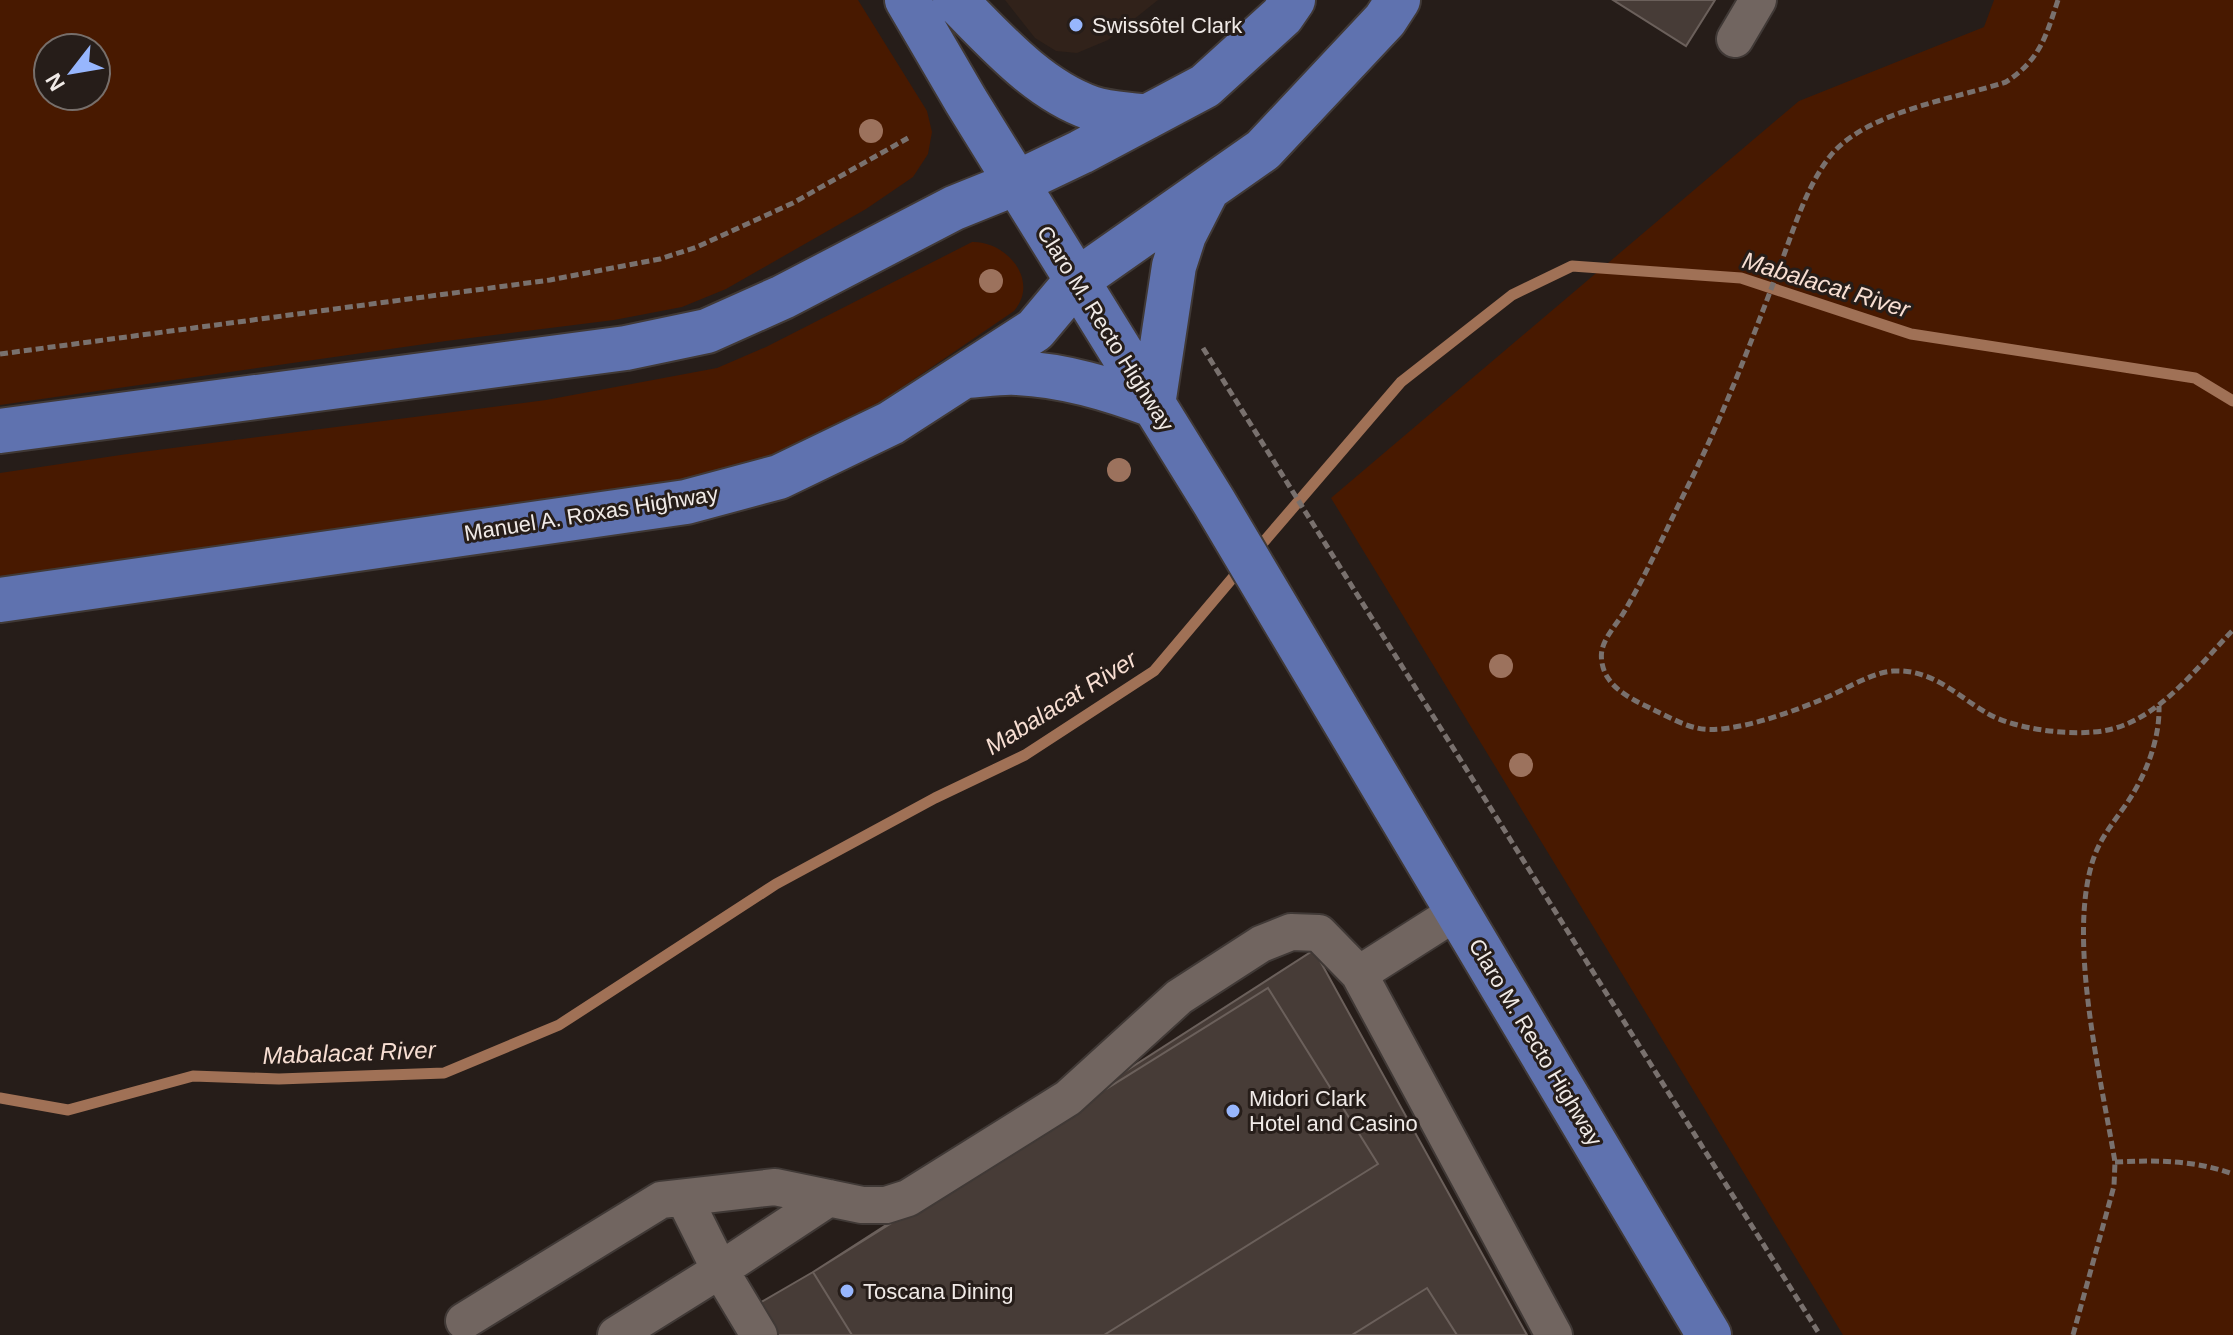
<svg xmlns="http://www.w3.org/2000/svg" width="2233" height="1335" font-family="Helvetica,sans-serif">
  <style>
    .built { fill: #31221a }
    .green { fill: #481900; fill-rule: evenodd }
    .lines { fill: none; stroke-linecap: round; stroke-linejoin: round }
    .stream { stroke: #a07156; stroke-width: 11 }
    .building { fill: #473c37; stroke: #6b605b; stroke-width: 2 }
    .minor-casing { stroke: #403936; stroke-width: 40 }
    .major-casing { stroke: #403936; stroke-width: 48 }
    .path { stroke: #79716e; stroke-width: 5; stroke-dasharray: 8 4; stroke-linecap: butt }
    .minor { stroke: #716560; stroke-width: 36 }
    .major { stroke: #5f72af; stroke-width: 44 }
    .tree { fill: #9c725d }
    .poi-dot { fill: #97b6fd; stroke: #261d19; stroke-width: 3 }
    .labels { text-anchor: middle; stroke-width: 6; stroke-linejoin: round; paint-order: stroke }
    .poi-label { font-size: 22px; fill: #f0eae7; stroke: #261d19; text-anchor: start }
    .street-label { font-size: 22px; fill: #f0eae7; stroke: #261d19 }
    .water-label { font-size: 24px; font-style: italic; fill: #f7ded2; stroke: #261d19 }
  </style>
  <rect width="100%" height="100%" fill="#261d19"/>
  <path class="built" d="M 1005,0 L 1158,0 L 1108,40 L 1077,53 L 1056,51 L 1035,38 Z"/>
  <path class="green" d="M 0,0 L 858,0 L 927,111 L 932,132 L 928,154 L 913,177 L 866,209 L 726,289 L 682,307 L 614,320 L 446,341 L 0,405 ZM 96,48 L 96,96 L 48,96 L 48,48 Z
    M 1994,0 L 2233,0 L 2233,1335 L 1843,1335 L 1331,498 L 1799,101 L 1984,27 Z
    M 972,242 C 1007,241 1040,281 1014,311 L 869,410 L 822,437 L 716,479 L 0,583 L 0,473 L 134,453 L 546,400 L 717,368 L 766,347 Z"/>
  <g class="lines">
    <path class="stream" d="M 1255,552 L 1401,382 L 1512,295 L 1572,266 L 1741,278 L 1911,334 L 2195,378 L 2233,401
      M 0,1098 L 68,1110 L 193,1076 L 279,1079 L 444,1073 L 559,1025 L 776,884 L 935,798 L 1025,755 L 1154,671 L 1241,568"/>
  </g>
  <path class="building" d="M 1613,0 L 1715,0 L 1686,46 Z
    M 1314,950 L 1527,1335 L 766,1335 L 751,1308 L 813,1272 Z
    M 1268,988 L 1378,1164 L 1104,1335 L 852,1335 L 813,1272 Z
    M 1427,1288 L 1457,1335 L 1352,1335 Z"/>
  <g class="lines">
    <defs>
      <path id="minor" d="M 1735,39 L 1758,0
        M 1359,974 L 1554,1335
        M 684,1198 L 720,1270 L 829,1198
        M 464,1321 L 661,1200 L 775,1187 L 862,1205 L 886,1205 L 908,1198 L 1068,1098 L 1179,997 L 1261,944 L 1291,932 L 1319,933 L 1359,974 L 1458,911
        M 616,1335 L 720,1270 L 759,1335"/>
      <path id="major" d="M 907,0 L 966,101 L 1214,502 L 1709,1335
        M 955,0 C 995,40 1037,89 1091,108 C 1108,114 1129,114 1147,117
        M 966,376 C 983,375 1000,372 1017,373 C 1064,375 1109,389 1153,405 L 1174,266 L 1184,235 L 1207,190
        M 0,431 L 626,348 L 707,331 L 783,297 L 954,208 L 1016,183 L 1081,152 L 1205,86 L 1282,16 L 1293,0
        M 0,600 L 686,502 L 779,477 L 891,423 L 1035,330 L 1076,281 L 1263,150 L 1385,20 L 1398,0"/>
    </defs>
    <use href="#minor" class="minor-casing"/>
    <use href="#major" class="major-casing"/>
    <path class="path" d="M 2058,0 C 2046,36 2040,60 2006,82 C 1954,99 1868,111 1831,155 C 1804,189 1792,236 1776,276 C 1750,345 1724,413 1691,480 C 1669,523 1649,570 1624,612 C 1617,624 1605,636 1602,650 C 1600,659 1603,671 1608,678 C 1618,694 1640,703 1656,711 C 1669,717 1683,725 1697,728 C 1730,736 1801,709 1832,695 C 1851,686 1872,673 1893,671 C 1932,669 1955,694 1985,712 C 2014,730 2075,737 2108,730 C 2161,718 2197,667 2233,630
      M 1203,348 L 1820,1335
      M 0,354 L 550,280 L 660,259 L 697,247 L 793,203 L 908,138
      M 2115,1162 C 2156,1160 2194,1160 2233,1174
      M 2073,1335 L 2114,1186 L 2115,1162 C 2101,1078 2067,940 2093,860 C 2100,838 2114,822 2127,803 C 2146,775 2160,739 2159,706"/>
    <use href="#minor" class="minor"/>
    <use href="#major" class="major"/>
  </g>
  <g class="tree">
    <circle cx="871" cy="131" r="12"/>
    <circle cx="991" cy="281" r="12"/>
    <circle cx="1119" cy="470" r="12"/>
    <circle cx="1501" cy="666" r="12"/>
    <circle cx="1521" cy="765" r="12"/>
  </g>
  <g class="poi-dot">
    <circle cx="1076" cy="25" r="8"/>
    <circle cx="1233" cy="1111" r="8"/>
    <circle cx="847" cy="1291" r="8"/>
  </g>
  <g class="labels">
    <g class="poi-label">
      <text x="1092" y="33">Swissôtel Clark</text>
      <text x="1249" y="1106">Midori Clark<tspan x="1249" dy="25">Hotel and Casino</tspan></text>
      <text x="863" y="1299">Toscana Dining</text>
    </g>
    <g class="street-label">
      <text transform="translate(1106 328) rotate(58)" y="8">Claro M. Recto Highway</text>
      <text transform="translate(591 513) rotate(-9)" y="8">Manuel A. Roxas Highway</text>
      <text transform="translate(1536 1042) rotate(59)" y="8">Claro M. Recto Highway</text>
    </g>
    <g class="water-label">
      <text transform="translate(1826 285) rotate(17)" y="8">Mabalacat River</text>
      <text transform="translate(1061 703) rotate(-32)" y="8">Mabalacat River</text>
      <text transform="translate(349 1053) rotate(-2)" y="8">Mabalacat River</text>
    </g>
  </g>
  <g transform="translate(72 72) rotate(239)"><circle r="38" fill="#261d19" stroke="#776f6b" stroke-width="2"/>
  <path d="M0-6L14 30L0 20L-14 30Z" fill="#97b6fd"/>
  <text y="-12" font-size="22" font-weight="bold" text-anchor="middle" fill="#f0eae7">N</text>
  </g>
</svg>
